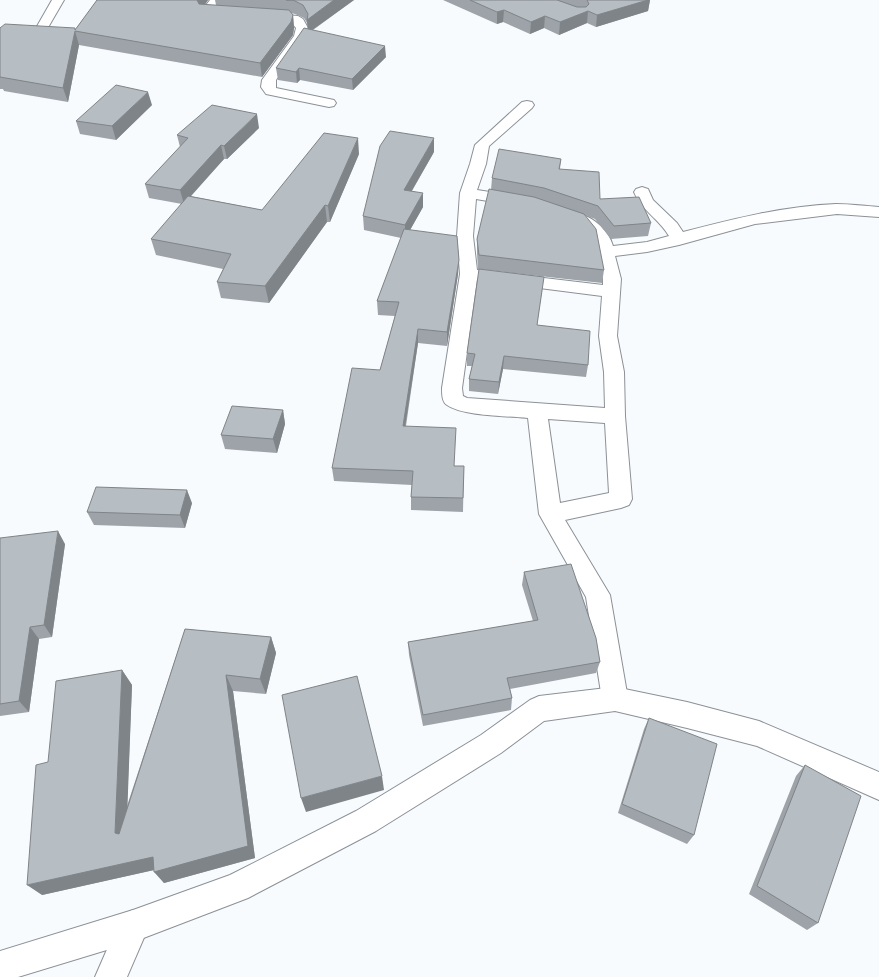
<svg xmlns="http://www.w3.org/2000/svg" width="879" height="977" font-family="Karla,sans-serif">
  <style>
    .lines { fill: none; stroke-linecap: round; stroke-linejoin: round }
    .minor-casing { stroke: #8b9197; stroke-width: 2 }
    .tertiary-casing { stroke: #8b9197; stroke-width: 2 }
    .minor { fill: #fff; fill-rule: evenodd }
    .tertiary { fill: #fff; fill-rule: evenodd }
    .wall { fill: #9da3a8 }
    .shaded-wall { fill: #7f8488 }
    .building { fill: #b6bdc3; stroke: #7f8488 }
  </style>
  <rect width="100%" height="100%" fill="#f8fbfe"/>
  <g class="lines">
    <defs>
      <path id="minor" d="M 52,0 L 64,0 L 46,31 L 38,31 L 36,28 Z
        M 210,0 L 222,0 L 214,10 L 231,12 L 233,15 L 231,18 L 227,19 L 202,16 L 200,13 Z
        M 263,13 L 298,16 L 303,19 L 308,28 L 306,36 L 276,80 L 276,88 L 334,100 L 336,103 L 334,106 L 329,107 L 266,94 L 261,87 L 262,80 L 294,36 L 296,28 L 291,22 L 259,20 L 257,17 L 259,14 Z
        M 527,101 L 532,102 L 534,105 L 532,108 L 489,146 L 486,164 L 477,190 L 517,196 L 523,198 L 525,201 L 523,204 L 517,206 L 476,199 L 473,236 L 477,270 L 603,285 L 603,279 C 599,262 598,238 583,227 C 577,222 569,224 564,217 L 566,214 C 586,209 608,228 613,246 L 647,242 L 669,236 C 659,219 642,211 634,192 L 636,189 L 642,187 L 648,189 L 653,200 L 677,223 L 683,232 C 733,219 784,206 836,204 C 850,204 865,206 879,207 L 879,217 L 837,214 L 755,224 L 679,245 L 647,252 L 615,256 L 621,279 L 617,336 L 624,372 L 625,416 L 632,499 L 629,505 L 621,508 L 565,520 L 610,595 L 628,699 L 624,708 L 615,711 L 606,708 L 602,699 L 586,597 L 539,514 L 528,418 C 508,416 462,416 447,405 C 442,402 442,394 442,388 L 460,274 L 457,236 L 460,193 L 470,164 L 475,145 L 522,102 ZM 477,280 L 602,296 L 599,336 L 604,372 L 605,408 L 467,398 L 463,396 L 462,388 ZM 548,419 L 605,423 L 609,493 L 560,503 Z
        M 133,910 L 144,915 L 149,926 L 127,977 L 95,977 L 122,915 Z"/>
      <path id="tertiary" d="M 615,687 L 687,702 L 759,721 L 879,772 L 879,800 L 757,746 L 687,728 L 615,711 L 544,721 L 501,753 L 376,831 L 248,898 L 133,942 L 18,977 L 0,977 L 0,951 L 133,910 L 230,875 L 356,811 L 481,735 L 530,700 L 539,696 Z"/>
    </defs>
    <use href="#minor" class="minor-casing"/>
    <use href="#tertiary" class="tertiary-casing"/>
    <use href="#minor" class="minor"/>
    <use href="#tertiary" class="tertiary"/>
  </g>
  <path class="wall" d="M 97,0 L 208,0 L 205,5 L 216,5 L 215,0 L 354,0 L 313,30 L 386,57 L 353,90 L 300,80 L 297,83 L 278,80 L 276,68 L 308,29 L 307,23 L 304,18 L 295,14 L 291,13 L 293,15 L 294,28 L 293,35 L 262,77 L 79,45 L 68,102 L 4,91 L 3,89 L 0,89 L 0,28 L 76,29 Z
    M 443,0 L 650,0 L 648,11 L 596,27 L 587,23 L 559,35 L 544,28 L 530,34 L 503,22 L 497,24 Z
    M 152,105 L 116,140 L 80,134 L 76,121 Z
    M 259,128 L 227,159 L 224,159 L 190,196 L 262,210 L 359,154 L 330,222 L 327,222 L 269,303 L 221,298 L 217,282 L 223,269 L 156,255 L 151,239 L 182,204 L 149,198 L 145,184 L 180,147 L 177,135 Z
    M 434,152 L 412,191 L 423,207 L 410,230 L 458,274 L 447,346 L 418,343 L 406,426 L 455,466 L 464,466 L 463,512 L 411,510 L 411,497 L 412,485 L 334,481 L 332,468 L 380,370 L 395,316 L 378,315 L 377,301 L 401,238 L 364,230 L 363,216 Z
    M 561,159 L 560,169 L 600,199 L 651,223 L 648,236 L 611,239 L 595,219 L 585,215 L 604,270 L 602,283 L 478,269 L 477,253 L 477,239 L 491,190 L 492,178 Z
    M 542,290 L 537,325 L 588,365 L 586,377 L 503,369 L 498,394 L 469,391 L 469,379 L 472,366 L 467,366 L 467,353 Z
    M 283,410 L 285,424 L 277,453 L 225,449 L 221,435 Z
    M 192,503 L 185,528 L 94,525 L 87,512 Z
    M 0,538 L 65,544 L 52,637 L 39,639 L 29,712 L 0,716 Z
    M 524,572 L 600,662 L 596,673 L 510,689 L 512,698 L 511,710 L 423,726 L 409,655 L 408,642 L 533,621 L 522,585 Z
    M 185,629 L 271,637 L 276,653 L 266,694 L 233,691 L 255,858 L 164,883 L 154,870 L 42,895 L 48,762 L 122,670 L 132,685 L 127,806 Z
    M 649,718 L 694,835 L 687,844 L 618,813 L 644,729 Z
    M 805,765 L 818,923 L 807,930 L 749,894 L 796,776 Z"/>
  <path class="shaded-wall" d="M 196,0 L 208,0 L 199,12 Z
    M 334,0 L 354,0 L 308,33 L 307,20 Z
    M 648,0 L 650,0 L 648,11 L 596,27 L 597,15 Z
    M 504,10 L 503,22 L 497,24 L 497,12 Z
    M 588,11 L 587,23 L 559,35 L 560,22 Z
    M 293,15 L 294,28 L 293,35 L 262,77 L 260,63 Z
    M 545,16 L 544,28 L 530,34 L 531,22 Z
    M 75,31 L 79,45 L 68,102 L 63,88 Z
    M 385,46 L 386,57 L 353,90 L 352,79 Z
    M 299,68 L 300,80 L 297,83 L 296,72 Z
    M 148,92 L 152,105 L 116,140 L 112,126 Z
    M 257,114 L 259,128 L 227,159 L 224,146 Z
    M 358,138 L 359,154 L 330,222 L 328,206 Z
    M 434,138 L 434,152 L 404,204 L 404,190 Z
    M 221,145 L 224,159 L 184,204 L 180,190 Z
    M 423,193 L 423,207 L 405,239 L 405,225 Z
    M 325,205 L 327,222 L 269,303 L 265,286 Z
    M 459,260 L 458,274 L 447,346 L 447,332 Z
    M 418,329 L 418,343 L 403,440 L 403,426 Z
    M 504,356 L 503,369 L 498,394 L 499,382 Z
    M 283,410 L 285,424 L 277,453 L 273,439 Z
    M 187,490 L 192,503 L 185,528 L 180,515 Z
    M 58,531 L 65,544 L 52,637 L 44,625 Z
    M 30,627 L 39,639 L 29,712 L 19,701 Z
    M 271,637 L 276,653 L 266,694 L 260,679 Z
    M 122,670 L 132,685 L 126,845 L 115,833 Z
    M 226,675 L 233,691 L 255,858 L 164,883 L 154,872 Z
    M 382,776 L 384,790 L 306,812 L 301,798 Z
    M 153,857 L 163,868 L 42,895 L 27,885 Z"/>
  <path class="building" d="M 97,0 L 197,0 L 199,4 L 289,10 L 293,15 L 291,22 L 260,63 L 75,31 L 63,88 L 0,77 L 0,28 L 5,24 L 75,28 L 75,30 Z
    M 286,0 L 334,0 L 307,20 L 308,14 L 303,5 L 293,0 Z
    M 470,0 L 557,0 L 577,7 L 586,7 L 589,4 L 587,0 L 648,0 L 597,15 L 588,11 L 560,22 L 545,16 L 531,22 L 504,10 L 497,12 Z
    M 304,28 L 385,46 L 352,79 L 299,68 L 296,72 L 276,68 Z
    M 116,85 L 148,92 L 112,126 L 76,121 Z
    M 212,105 L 257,114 L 224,146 L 221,145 L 180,190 L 145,184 L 188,138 L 177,135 Z
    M 390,131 L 434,138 L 404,190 L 423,193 L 405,225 L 363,216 L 380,146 Z
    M 324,133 L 358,138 L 328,206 L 325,205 L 265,286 L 217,282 L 231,254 L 151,239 L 188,196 L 262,210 Z
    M 499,149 L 561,159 L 559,169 L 599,172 L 600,199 L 639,197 L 651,223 L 614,226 L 598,206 L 544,188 L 492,178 Z
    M 489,189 L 534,197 L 584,214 L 596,229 L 604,270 L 479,255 L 477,239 Z
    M 404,229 L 457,236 L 459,260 L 447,332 L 418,329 L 403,426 L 456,428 L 454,466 L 464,466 L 463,498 L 411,497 L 413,471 L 332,468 L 352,368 L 380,370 L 399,302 L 377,301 Z
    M 479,269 L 544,277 L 537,325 L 590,331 L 588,365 L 504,356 L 499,382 L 469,379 L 475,354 L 467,353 Z
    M 232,406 L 283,410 L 273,439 L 221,435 Z
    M 96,487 L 187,490 L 180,515 L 87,512 Z
    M 58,531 L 44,625 L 30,627 L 19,701 L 0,704 L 0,538 Z
    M 571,564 L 596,638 L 600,662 L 507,678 L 512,698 L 423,715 L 408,642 L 538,620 L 524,572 Z
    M 185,629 L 271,637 L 260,679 L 226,675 L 248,846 L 154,872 L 153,857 L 27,885 L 36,765 L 48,762 L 56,681 L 122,670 L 115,833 L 119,834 Z
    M 357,676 L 382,776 L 301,798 L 282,695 Z
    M 649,718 L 717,744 L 694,835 L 622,804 Z
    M 805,765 L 861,796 L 818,923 L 757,886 Z"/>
</svg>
